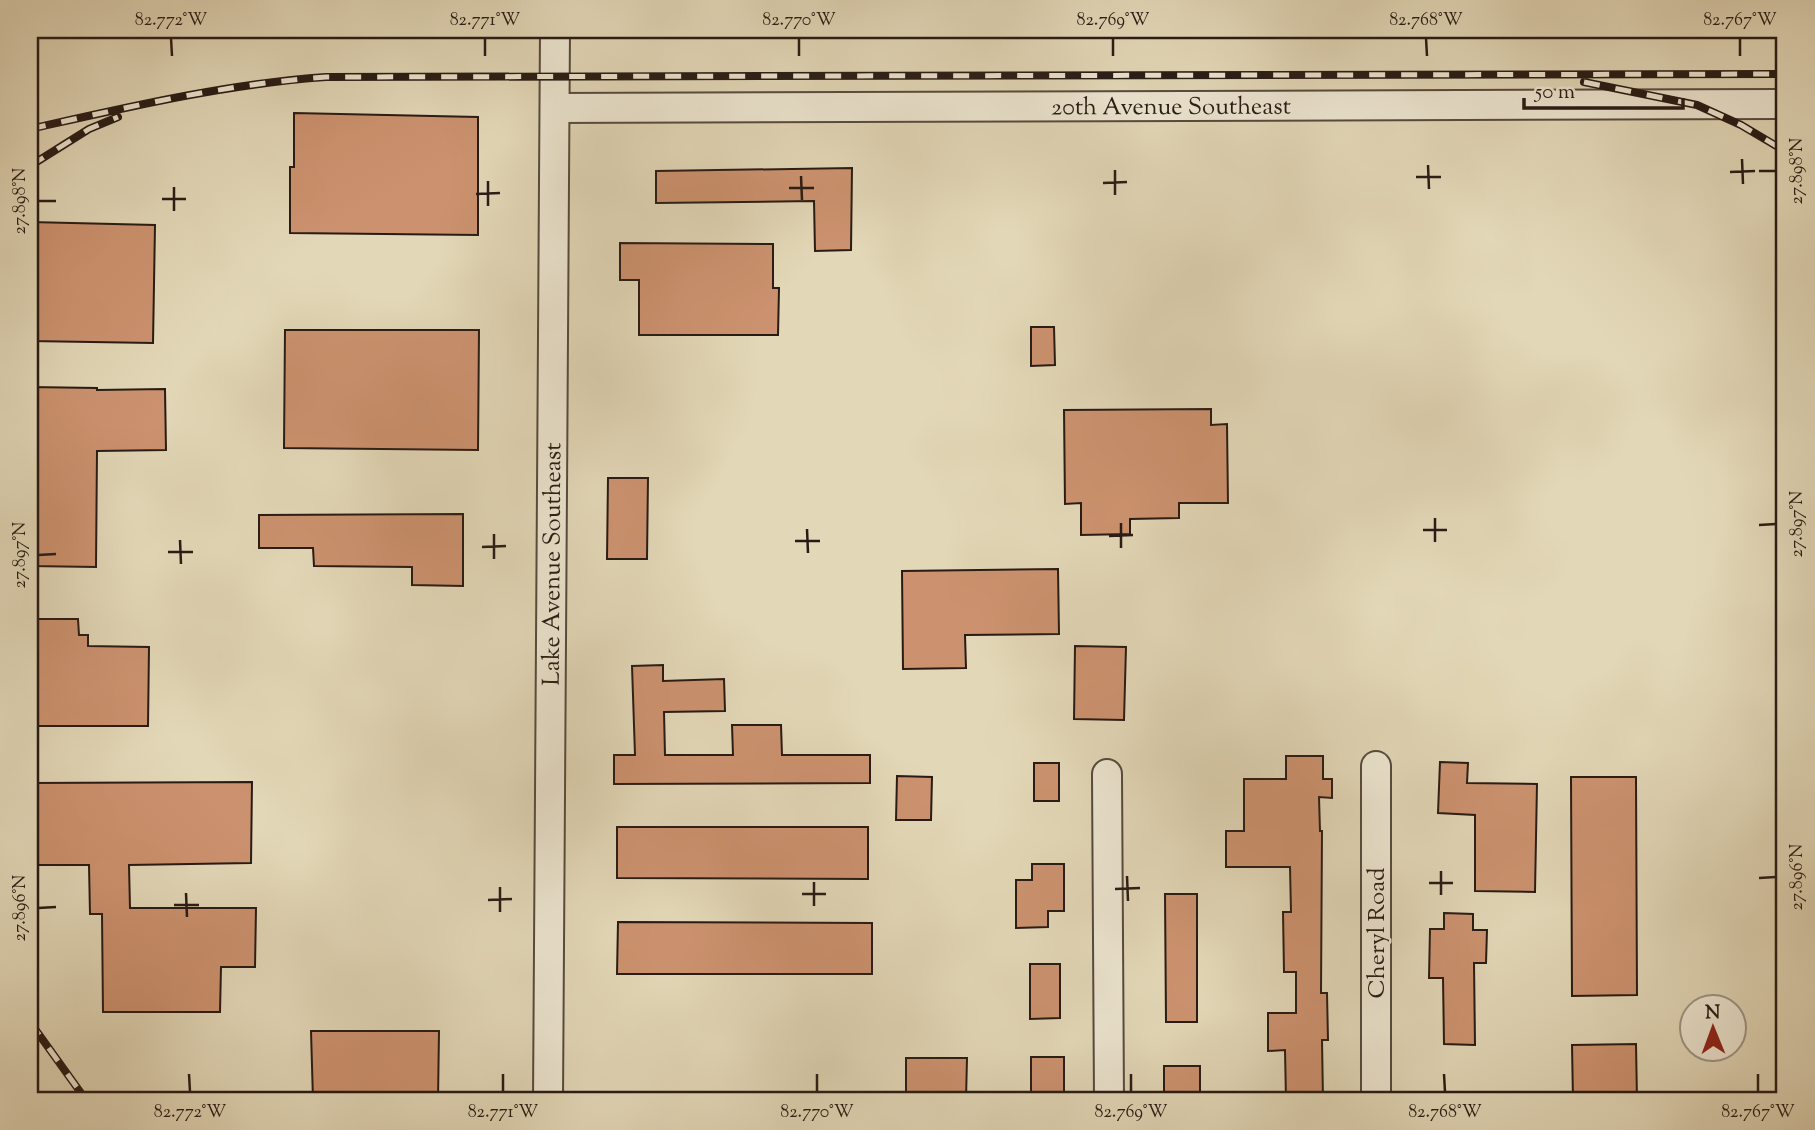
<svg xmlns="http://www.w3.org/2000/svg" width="1815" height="1130" font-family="'Sorts Mill Goudy',serif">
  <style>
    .building { fill: #cc926f; stroke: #281b15; stroke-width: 2 }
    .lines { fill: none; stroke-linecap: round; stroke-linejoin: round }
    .minor-casing { stroke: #564a3e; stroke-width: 32 }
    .minor { stroke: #ece5d0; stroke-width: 28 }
    .rail-casing { stroke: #281b15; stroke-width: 8 }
    .rail { stroke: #ece5d0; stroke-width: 5; stroke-dasharray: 16; stroke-linecap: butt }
    .ticks { fill: none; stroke: #281b15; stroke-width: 2.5 }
    .labels { text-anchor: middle; stroke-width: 5; stroke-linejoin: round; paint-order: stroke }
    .street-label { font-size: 24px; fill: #281b15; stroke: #ece5d0 }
    .neatline { fill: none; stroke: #281b15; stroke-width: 2.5 }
    .ticks-label { font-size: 18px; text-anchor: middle; fill: #281b15 }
  </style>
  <rect width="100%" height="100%" fill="#e2d7b7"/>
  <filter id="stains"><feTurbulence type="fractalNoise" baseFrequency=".00286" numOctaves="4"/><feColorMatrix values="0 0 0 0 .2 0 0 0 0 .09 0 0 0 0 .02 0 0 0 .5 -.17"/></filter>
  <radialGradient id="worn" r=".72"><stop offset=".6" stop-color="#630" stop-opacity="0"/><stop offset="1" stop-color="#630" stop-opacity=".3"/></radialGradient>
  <path class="building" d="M 294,113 L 478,117 L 478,235 L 290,233 L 290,167 L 294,167 Z
    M 852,168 L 851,250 L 815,251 L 814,201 L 656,203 L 656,171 Z
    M 30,222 L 155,225 L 153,343 L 30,341 Z
    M 620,243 L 773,244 L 773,288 L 779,288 L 778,335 L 639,335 L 639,280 L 620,280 Z
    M 1031,327 L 1054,327 L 1055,365 L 1031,366 Z
    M 285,330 L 479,330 L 478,450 L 284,448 Z
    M 30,387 L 97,388 L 97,390 L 165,389 L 166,450 L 97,451 L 96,567 L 30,566 Z
    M 1211,409 L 1211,425 L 1227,424 L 1228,503 L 1179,503 L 1179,518 L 1130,519 L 1130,534 L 1081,535 L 1081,503 L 1065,504 L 1064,410 Z
    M 608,478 L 648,478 L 647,559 L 607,559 Z
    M 463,514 L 463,586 L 412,585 L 412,567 L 314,566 L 313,548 L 259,548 L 259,515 Z
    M 1058,569 L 1059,634 L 965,635 L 966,668 L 903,669 L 902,571 Z
    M 30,619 L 78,619 L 79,635 L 88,635 L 88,646 L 149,647 L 148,726 L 30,726 Z
    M 1075,646 L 1126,647 L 1124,720 L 1074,719 Z
    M 663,665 L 663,681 L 724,679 L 725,711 L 664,712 L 665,755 L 733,755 L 732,725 L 781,725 L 782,755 L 870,755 L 870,783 L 614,784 L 614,755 L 635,755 L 632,666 Z
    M 1286,756 L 1323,756 L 1323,779 L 1332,779 L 1332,798 L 1319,797 L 1320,831 L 1322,831 L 1321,993 L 1327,993 L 1328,1040 L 1322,1040 L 1323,1100 L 1286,1100 L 1285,1050 L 1268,1051 L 1268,1013 L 1296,1013 L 1296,972 L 1284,972 L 1283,912 L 1291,912 L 1290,867 L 1226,867 L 1226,831 L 1244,831 L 1244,779 L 1286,779 Z
    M 1440,762 L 1468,763 L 1467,783 L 1537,784 L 1535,892 L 1475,891 L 1475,815 L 1438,813 Z
    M 1034,763 L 1059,763 L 1059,801 L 1034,801 Z
    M 897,776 L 932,777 L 931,820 L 896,820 Z
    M 1571,777 L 1636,777 L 1637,995 L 1572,996 Z
    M 252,782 L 251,863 L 129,865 L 130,908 L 256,908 L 255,967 L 221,967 L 220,1012 L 103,1012 L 102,914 L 90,914 L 89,865 L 30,865 L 30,783 Z
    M 617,827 L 868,827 L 868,879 L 617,878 Z
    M 1032,864 L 1064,864 L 1064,911 L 1048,911 L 1048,927 L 1016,928 L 1016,880 L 1032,880 Z
    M 1165,894 L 1197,894 L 1197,1022 L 1166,1022 Z
    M 1444,913 L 1473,914 L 1473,930 L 1487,930 L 1486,963 L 1474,963 L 1475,1045 L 1444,1044 L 1443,978 L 1429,978 L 1430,929 L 1444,929 Z
    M 618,922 L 872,923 L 872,974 L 617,974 Z
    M 1030,964 L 1060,964 L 1060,1018 L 1030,1019 Z
    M 311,1031 L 439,1031 L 438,1100 L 313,1100 Z
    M 1636,1044 L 1637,1100 L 1573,1100 L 1572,1045 Z
    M 1031,1057 L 1064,1057 L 1064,1100 L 1031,1100 Z
    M 906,1058 L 967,1058 L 966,1100 L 906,1100 Z
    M 1164,1066 L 1200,1066 L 1200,1100 L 1164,1100 Z"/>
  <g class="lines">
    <defs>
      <g id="minor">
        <path id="s1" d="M 555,108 L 1785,104"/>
        <path d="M 1376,766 L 1376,1100"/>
        <path d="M 1107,774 L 1109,1100"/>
        <path id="s2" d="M 548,1100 L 555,30"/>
      </g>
    </defs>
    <use href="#minor" class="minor-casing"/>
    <use href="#minor" class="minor"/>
    <defs>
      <path id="rail" d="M 1584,82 L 1697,105 L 1741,125 L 1785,151
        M 30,129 C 128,107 226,84 326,77 L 1785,74
        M 30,166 L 89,129 L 118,117
        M 30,1022 L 86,1100"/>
    </defs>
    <use href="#rail" class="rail-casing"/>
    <use href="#rail" class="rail"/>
  </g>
  <path class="ticks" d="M 171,38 L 172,56M 485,38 L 485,56M 799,38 L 799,56M 1113,38 L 1113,56M 1426,38 L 1427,56M 1740,38 L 1740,56M 1742,159 L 1743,184M 1428,165 L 1429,189M 1115,170 L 1115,195M 1759,171 L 1776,171M 1730,172 L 1755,171M 801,176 L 802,200M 1416,177 L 1441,177M 488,181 L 488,206M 1103,183 L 1127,182M 174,187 L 174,211M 789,188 L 814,188M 476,194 L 500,193M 162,199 L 186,199M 38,201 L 56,201M 1435,518 L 1435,542M 1121,523 L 1121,548M 1759,525 L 1776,524M 807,529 L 808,553M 1423,530 L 1447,530M 494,534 L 494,559M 1109,536 L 1133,535M 180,540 L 181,564M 795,541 L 820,541M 482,547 L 506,546M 168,552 L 193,552M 38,555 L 56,554M 1441,871 L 1441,895M 1127,876 L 1128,901M 1759,878 L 1776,877M 814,882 L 814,906M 1429,883 L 1453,883M 500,887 L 500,912M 1115,889 L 1140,888M 186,893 L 187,917M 802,894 L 826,894M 488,900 L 512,899M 174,905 L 199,905M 38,908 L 56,907M 189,1074 L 190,1092M 503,1074 L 503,1092M 817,1074 L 817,1092M 1131,1074 L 1131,1092M 1444,1074 L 1445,1092M 1758,1074 L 1758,1092"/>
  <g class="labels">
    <g class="street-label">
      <text dy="8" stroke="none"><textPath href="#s1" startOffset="616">20th Avenue Southeast</textPath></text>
      <text dy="8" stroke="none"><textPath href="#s2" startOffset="536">Lake Avenue Southeast</textPath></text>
      <text transform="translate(1376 933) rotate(-90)" y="8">Cheryl Road</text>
    </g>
  </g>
  <rect width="1815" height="1130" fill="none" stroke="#e2d7b7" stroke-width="77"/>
  <g transform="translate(1713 1028) rotate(359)"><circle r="33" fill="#ece5d0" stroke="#9e9485" stroke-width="2"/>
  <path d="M0-5L12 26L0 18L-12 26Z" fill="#8f2418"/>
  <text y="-10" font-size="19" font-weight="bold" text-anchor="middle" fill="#281b15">N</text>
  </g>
  <path d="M1524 98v10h159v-10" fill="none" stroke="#281b15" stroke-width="3.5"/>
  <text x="1535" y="98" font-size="21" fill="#281b15" stroke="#ece5d0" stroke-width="5" paint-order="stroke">50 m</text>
  <rect x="38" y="38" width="1738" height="1054" class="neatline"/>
  <g class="ticks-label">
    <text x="171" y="25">82.772°W</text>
    <text x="485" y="25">82.771°W</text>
    <text x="799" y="25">82.770°W</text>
    <text x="1113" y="25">82.769°W</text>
    <text x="1426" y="25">82.768°W</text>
    <text x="1740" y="25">82.767°W</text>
    <text transform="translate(1796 171) rotate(-90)" y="6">27.898°N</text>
    <text transform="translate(19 201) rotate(-90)" y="6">27.898°N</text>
    <text transform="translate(1796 524) rotate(-90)" y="6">27.897°N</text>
    <text transform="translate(19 555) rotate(-90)" y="6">27.897°N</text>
    <text transform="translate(1796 877) rotate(-90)" y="6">27.896°N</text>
    <text transform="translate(19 908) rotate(-90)" y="6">27.896°N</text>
    <text x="190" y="1117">82.772°W</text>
    <text x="503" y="1117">82.771°W</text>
    <text x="817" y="1117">82.770°W</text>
    <text x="1131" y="1117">82.769°W</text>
    <text x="1445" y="1117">82.768°W</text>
    <text x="1758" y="1117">82.767°W</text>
  </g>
  <rect width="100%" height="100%" filter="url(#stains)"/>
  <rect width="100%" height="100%" fill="url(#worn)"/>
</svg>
